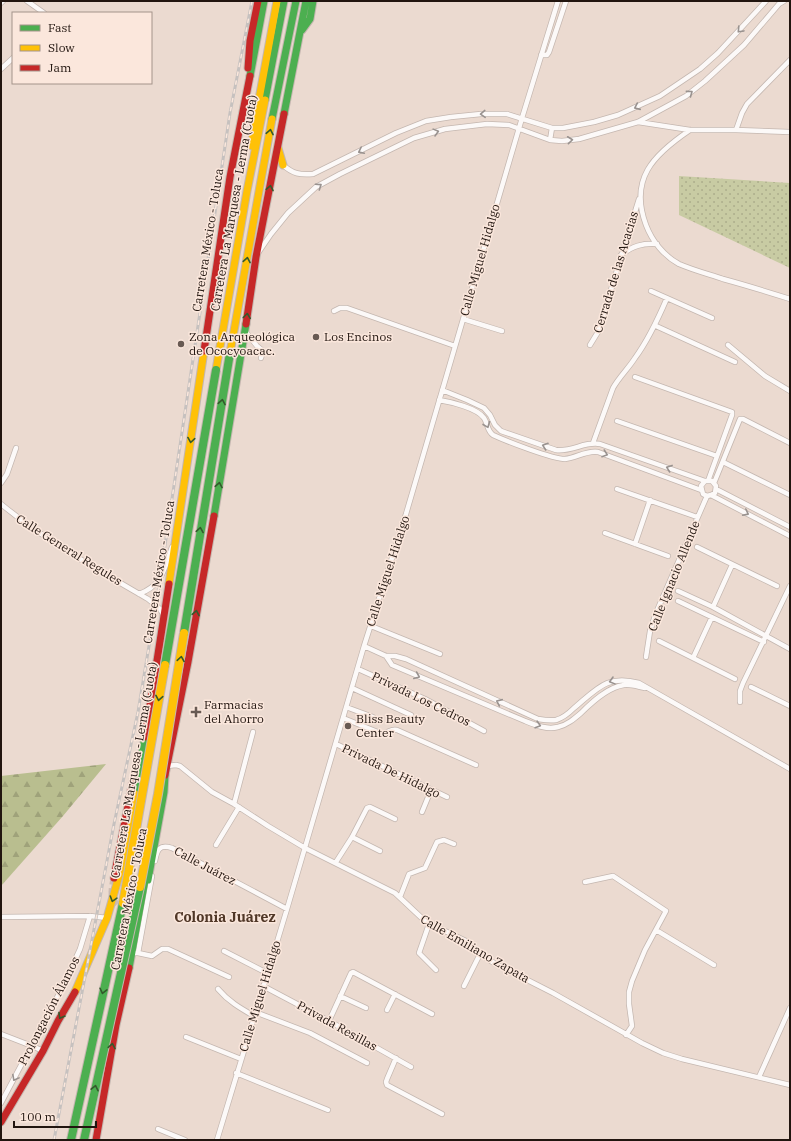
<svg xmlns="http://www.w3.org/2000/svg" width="791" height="1141" font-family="'IBM Plex Serif',serif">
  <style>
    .grass { fill: url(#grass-dots) }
    .forest { fill: url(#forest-firs) }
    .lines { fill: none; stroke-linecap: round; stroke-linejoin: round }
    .primary-tunnel { stroke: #cdbcb3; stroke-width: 7; stroke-dasharray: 7 3.5; stroke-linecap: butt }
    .street-casing { stroke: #c4b7b0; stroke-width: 6 }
    .fast-casing { stroke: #c4b7b0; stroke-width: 9 }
    .slow-casing { stroke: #c4b7b0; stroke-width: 9 }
    .jam-casing { stroke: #c4b7b0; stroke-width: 9 }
    .street { stroke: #fcf9f8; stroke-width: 4.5 }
    .fast { stroke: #4caf50; stroke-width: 7 }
    .slow { stroke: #ffc107; stroke-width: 7 }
    .jam { stroke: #c62828; stroke-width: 7 }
    .rail-casing { stroke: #c6c1bf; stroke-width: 3 }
    .rail { stroke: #fbe7dc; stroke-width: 1.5; stroke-dasharray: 4.5; stroke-linecap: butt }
    .fast-bridge-casing { stroke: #c4b7b0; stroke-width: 10; stroke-linecap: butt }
    .slow-bridge-casing { stroke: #c4b7b0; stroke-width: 10; stroke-linecap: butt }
    .fast-bridge { stroke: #4caf50; stroke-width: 8 }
    .slow-bridge { stroke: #ffc107; stroke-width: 8 }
    .oneway { stroke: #99928f }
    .oneway2 { stroke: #345a2c }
    .poi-dot { fill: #685a53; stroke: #fbe7dc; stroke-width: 1.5 }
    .labels { text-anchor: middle; stroke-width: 3; stroke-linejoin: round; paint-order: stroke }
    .street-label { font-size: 12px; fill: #21150f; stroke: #fbe7dc }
    .poi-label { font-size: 12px; fill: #21150f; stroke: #fbe7dc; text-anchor: start }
    .quarter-label { font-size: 14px; font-weight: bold; fill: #503727; stroke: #fbe7dc }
  </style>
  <defs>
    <pattern id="grass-dots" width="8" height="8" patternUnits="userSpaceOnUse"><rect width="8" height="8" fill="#c8cba3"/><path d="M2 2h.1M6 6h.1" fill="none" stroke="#acad8b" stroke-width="1.8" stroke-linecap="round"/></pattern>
    <pattern id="forest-firs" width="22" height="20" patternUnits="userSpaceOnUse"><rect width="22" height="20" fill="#b9be8f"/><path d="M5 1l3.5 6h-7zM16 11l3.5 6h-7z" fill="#9fa27a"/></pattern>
  </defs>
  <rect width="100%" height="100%" fill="#ebdad0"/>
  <path class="grass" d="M 679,176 L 790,183 L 790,268 L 679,215 Z"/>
  <path class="forest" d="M 106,764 L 63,816 L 1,886 L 1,776 Z"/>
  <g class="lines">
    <path class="primary-tunnel" d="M 114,878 C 113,885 110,894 114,901 C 119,911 132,912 140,905"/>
    <defs>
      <path id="street" d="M 27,1 L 44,13
        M 1,3 L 3,1
        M 541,55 L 547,55 L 549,52 L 566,1
        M 1,69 L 13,58
        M 638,122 L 690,130 L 736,130 L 790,132
        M 690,130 C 653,155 629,179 646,225 C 652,241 664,256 679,264 C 693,270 708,274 723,279 C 745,285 768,292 790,299
        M 736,130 L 742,113 L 747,104 L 790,60
        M 550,140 L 552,128
        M 283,165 C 293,174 300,175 313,174 L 396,133 L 426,121 L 451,117 L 481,114 L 507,114 L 552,128 L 563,128 L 594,122 L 618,115 L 660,96 L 700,69 L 718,53 L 766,1
        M 258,253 L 271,234 L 288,213 L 316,187 L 340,174 L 414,138 L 445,129 L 487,124 L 509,125 L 550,140 L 562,141 L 579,139 L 638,122 L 686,96 L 705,81 L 744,45 L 779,4 L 784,1
        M 621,255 C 633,246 642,243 657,244
        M 651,291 L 712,318
        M 334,311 L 340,308 L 347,308 L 455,346
        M 463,319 L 502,331
        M 656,326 L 735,362
        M 245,331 L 257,346 L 263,351 L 261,358
        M 590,345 L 598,332 L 639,199
        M 728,345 L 765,376 L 790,391
        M 635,377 L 732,412 L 732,415 L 708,481
        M 442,390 L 467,400 L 484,408 L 490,415 L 495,425 L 501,431 L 556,450 C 572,452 585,441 600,444 L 705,481
        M 439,400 C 451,402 477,408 484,418 C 488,424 487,431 493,435 C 506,441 552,459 565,459 C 576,458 587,450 598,452 L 701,490
        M 617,421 L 717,456
        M 593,443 L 613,388 C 619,377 628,369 635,358 C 649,339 658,319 667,298
        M 723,462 L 790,495
        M 1,483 L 7,474 L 16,448
        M 714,483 L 740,419 L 743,419 L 790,443
        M 617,489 L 697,517
        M 716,489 L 790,527
        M 711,495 L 715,493 L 716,486 L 712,481 L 705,481 L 701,486 L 703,494 L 707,496 L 711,495 L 790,536
        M 1,504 C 46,541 98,570 148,599 L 160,609 L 164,616
        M 605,533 L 668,556
        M 635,544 L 650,500
        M 697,547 L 777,586
        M 678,591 L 713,607 L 790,649
        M 139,594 C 163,585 164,569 172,547
        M 678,601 L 764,642
        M 713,607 L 732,565
        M 371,626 L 440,654
        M 659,641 L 735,679
        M 364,646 L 386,656 L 395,656 L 406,659 L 538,719 C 544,720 550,721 556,720 C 563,718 569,713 574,708 C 597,689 607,674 639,683 L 790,769
        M 386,656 L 392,665 L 525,721 C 535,725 547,730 558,727 C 567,725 574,719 581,713 C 592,702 608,687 624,685 C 631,684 639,687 645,688
        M 646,657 L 650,631 L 656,613 L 707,496
        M 693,658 L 712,617
        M 358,669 L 425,699 L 484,731
        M 751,687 L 790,706
        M 352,688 L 411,715
        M 740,702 L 740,691 L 743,683 L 790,586
        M 346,707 L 373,717
        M 343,718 L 380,733 C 387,735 390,728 397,730 L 476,765
        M 336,744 L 447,797
        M 167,766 L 176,765 L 180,766 L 212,792 L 234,804 L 268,826 L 305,848 L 395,893 L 426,922 L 466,941 L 480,954 L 494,963 L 553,993 L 642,1043 L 663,1053 L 682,1059 L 790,1085
        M 234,804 L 253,732
        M 422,812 L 431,790
        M 352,837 L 380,851
        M 216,845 L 239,807
        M 155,861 C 157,850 159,844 172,848 L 287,909
        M 336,862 L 352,837 L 367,808 L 370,807 L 395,819
        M 585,882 L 613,876 L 666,911 L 645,950 L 632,981 L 629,992 L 629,1004 L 632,1026 L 626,1035
        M 400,897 L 409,874 L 425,868 L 437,842 L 444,840 L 454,844
        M 1,917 L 90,916 L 107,918
        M 429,924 L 419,953 L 436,970
        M 656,930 L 714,965
        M 224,951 L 267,973
        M 132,953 L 138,953 L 152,876
        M 138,953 L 152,956 L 162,949 L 168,949 L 229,977
        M 263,986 L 329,1021 L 411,1067
        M 464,986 L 480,954
        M 218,989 C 228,1001 240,1008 254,1016
        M 340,996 L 366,1008
        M 387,1010 L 395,994
        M 255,1012 L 310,1033 L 367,1063
        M 329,1021 L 351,973 L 353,972 L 432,1014
        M 1,1034 L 32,1046 L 43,1051
        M 186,1037 L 241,1059
        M 396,1058 L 387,1079 L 386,1082 L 387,1085 L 442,1114
        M 236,1073 L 328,1110
        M 759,1077 L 790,1008
        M 1,1103 L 61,990 L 80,949 L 90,916
        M 158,1129 L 185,1140
        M 217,1140 L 287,909 L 364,646 L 406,514 L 522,118 L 558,1"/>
      <path id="fast" d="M 302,30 L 310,19 L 313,1
        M 250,76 L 264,1
        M 265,100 L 284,1
        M 284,114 L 306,1
        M 272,119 L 296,1
        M 214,516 L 246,324
        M 135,794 L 145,737
        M 148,880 L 164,792 L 165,775
        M 129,968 L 146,875"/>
      <path id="slow" d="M 252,146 L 253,132 L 277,1
        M 278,148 L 283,165
        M 230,353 L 272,119
        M 216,370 L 247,191 L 265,100
        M 169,584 L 204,351
        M 75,992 L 107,918 L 126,851 L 135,794"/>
      <path id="jam" d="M 248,68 L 250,41 L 258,1
        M 246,324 L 256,257 L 284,114
        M 204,351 L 230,177 L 250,76
        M 145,737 L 169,584
        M 165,775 L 188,662 L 214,516
        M 114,878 L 133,780
        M 1,1122 L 43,1051 L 58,1021 L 75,992
        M 96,1140 L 116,1025 L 129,968"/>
    </defs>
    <use href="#street" class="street-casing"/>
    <use href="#fast" class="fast-casing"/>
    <use href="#slow" class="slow-casing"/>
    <use href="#jam" class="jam-casing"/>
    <use href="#street" class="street"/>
    <use href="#fast" class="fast"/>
    <use href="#slow" class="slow"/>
    <use href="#jam" class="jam"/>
    <defs>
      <path id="rail" d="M 54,1140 L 114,824 L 138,712 L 158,592 L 230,113 L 252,1"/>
    </defs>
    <use href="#rail" class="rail-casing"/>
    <use href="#rail" class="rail"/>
    <defs>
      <path id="fast-bridge" d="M 184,633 L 230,353
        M 165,665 L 216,370
        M 71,1140 L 123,903
        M 84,1140 L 140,887"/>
      <path id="slow-bridge" d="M 140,887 L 158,794 L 184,633
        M 123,903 L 165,665"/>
    </defs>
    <use href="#fast-bridge" class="fast-bridge-casing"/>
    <use href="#slow-bridge" class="slow-bridge-casing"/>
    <use href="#fast-bridge" class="fast-bridge"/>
    <use href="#slow-bridge" class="slow-bridge"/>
  </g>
  <defs><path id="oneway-chevron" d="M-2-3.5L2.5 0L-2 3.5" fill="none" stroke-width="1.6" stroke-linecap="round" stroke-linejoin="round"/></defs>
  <g class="oneway">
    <use href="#oneway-chevron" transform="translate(740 30) rotate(133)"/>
    <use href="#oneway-chevron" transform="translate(690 93) rotate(-36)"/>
    <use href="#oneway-chevron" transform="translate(637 107) rotate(156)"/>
    <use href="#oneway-chevron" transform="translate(483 114) rotate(177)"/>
    <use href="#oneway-chevron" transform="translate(436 132) rotate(-15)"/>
    <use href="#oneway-chevron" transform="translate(570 140) rotate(-6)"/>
    <use href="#oneway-chevron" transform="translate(361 151) rotate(153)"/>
    <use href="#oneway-chevron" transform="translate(319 186) rotate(-34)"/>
    <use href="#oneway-chevron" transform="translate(487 425) rotate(68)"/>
    <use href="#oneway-chevron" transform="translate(545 446) rotate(-161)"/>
    <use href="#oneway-chevron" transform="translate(605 454) rotate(19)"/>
    <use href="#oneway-chevron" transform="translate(669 468) rotate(-160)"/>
    <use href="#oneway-chevron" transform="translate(746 513) rotate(27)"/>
    <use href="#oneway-chevron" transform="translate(417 676) rotate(23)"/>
    <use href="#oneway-chevron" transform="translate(612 681) rotate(165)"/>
    <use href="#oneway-chevron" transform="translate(499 702) rotate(-156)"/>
    <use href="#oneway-chevron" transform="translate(538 725) rotate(16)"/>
    <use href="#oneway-chevron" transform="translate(15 1078) rotate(118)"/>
  </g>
  <g class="oneway2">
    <use href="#oneway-chevron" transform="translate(270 132) rotate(-79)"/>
    <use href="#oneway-chevron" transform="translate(270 188) rotate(-79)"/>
    <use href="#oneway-chevron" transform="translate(247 260) rotate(-80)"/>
    <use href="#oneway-chevron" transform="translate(247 316) rotate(-83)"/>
    <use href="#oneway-chevron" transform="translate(222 402) rotate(-80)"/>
    <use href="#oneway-chevron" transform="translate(191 440) rotate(99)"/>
    <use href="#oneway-chevron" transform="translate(219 485) rotate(-80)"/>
    <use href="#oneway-chevron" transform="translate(200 530) rotate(-81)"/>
    <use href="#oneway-chevron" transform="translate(196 613) rotate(-80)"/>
    <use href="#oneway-chevron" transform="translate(181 659) rotate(-81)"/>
    <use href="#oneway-chevron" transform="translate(159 698) rotate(100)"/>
    <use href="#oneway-chevron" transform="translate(113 899) rotate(107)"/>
    <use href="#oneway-chevron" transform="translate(103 991) rotate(103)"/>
    <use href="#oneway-chevron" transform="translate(61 1016) rotate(120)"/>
    <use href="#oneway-chevron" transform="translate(112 1046) rotate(-80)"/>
    <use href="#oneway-chevron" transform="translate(95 1088) rotate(-78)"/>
  </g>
  <g class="poi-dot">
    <circle cx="316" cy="337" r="4"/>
    <circle cx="181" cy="344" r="4"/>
    <path d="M194 706h4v4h4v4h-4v4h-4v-4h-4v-4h4z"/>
    <circle cx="348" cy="726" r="4"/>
  </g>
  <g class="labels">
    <g class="street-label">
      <text transform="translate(234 203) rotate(-80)" y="4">Carretera La Marquesa - Lerma (Cuota)</text>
      <text transform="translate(208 240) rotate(-81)" y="4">Carretera México - Toluca</text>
      <text transform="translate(480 260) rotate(-74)" y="4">Calle Miguel Hidalgo</text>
      <text transform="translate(616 272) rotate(-73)" y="4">Cerrada de las Acacias</text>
      <text transform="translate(69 550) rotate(32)" y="4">Calle General Regules</text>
      <text transform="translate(388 571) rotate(-72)" y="4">Calle Miguel Hidalgo</text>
      <text transform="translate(159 572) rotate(-81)" y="4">Carretera México - Toluca</text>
      <text transform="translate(674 576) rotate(-68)" y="4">Calle Ignacio Allende</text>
      <text transform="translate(421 699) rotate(26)" y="4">Privada Los Cedros</text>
      <text transform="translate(134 770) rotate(-80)" y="4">Carretera La Marquesa - Lerma (Cuota)</text>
      <text transform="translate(391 771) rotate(26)" y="4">Privada De Hidalgo</text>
      <text transform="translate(205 866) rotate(28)" y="4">Calle Juárez</text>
      <text transform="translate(129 899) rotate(-79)" y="4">Carretera México - Toluca</text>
      <text transform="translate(475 949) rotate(30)" y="4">Calle Emiliano Zapata</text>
      <text transform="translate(260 996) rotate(-73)" y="4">Calle Miguel Hidalgo</text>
      <text transform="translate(49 1011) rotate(-63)" y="4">Prolongación Álamos</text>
      <text transform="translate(337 1026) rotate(29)" y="4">Privada Resillas</text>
    </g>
    <g class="poi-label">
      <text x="189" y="341">Zona Arqueológica<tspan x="189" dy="14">de Ococyoacac.</tspan></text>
      <text x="324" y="341">Los Encinos</text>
      <text x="204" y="709">Farmacias<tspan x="204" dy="14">del Ahorro</tspan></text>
      <text x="356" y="723">Bliss Beauty<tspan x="356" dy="14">Center</tspan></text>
    </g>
    <g class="quarter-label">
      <text x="225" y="922">Colonia Juárez</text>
    </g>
  </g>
  <rect width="791" height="1141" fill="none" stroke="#21150f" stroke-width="4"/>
  <rect x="12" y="12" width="140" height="72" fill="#fbe7dc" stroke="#a4938a"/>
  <rect x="20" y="25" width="20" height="6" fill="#4caf50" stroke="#a4938a"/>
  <text x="48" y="32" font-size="12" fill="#21150f">Fast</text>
  <rect x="20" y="45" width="20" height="6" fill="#ffc107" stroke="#a4938a"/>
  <text x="48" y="52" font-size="12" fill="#21150f">Slow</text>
  <rect x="20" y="65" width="20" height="6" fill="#c62828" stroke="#a4938a"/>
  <text x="48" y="72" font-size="12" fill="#21150f">Jam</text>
  <path d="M14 1121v6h82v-6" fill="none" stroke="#21150f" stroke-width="2"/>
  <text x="20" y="1121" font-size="12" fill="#21150f" stroke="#fbe7dc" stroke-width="3" paint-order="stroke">100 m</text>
</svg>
